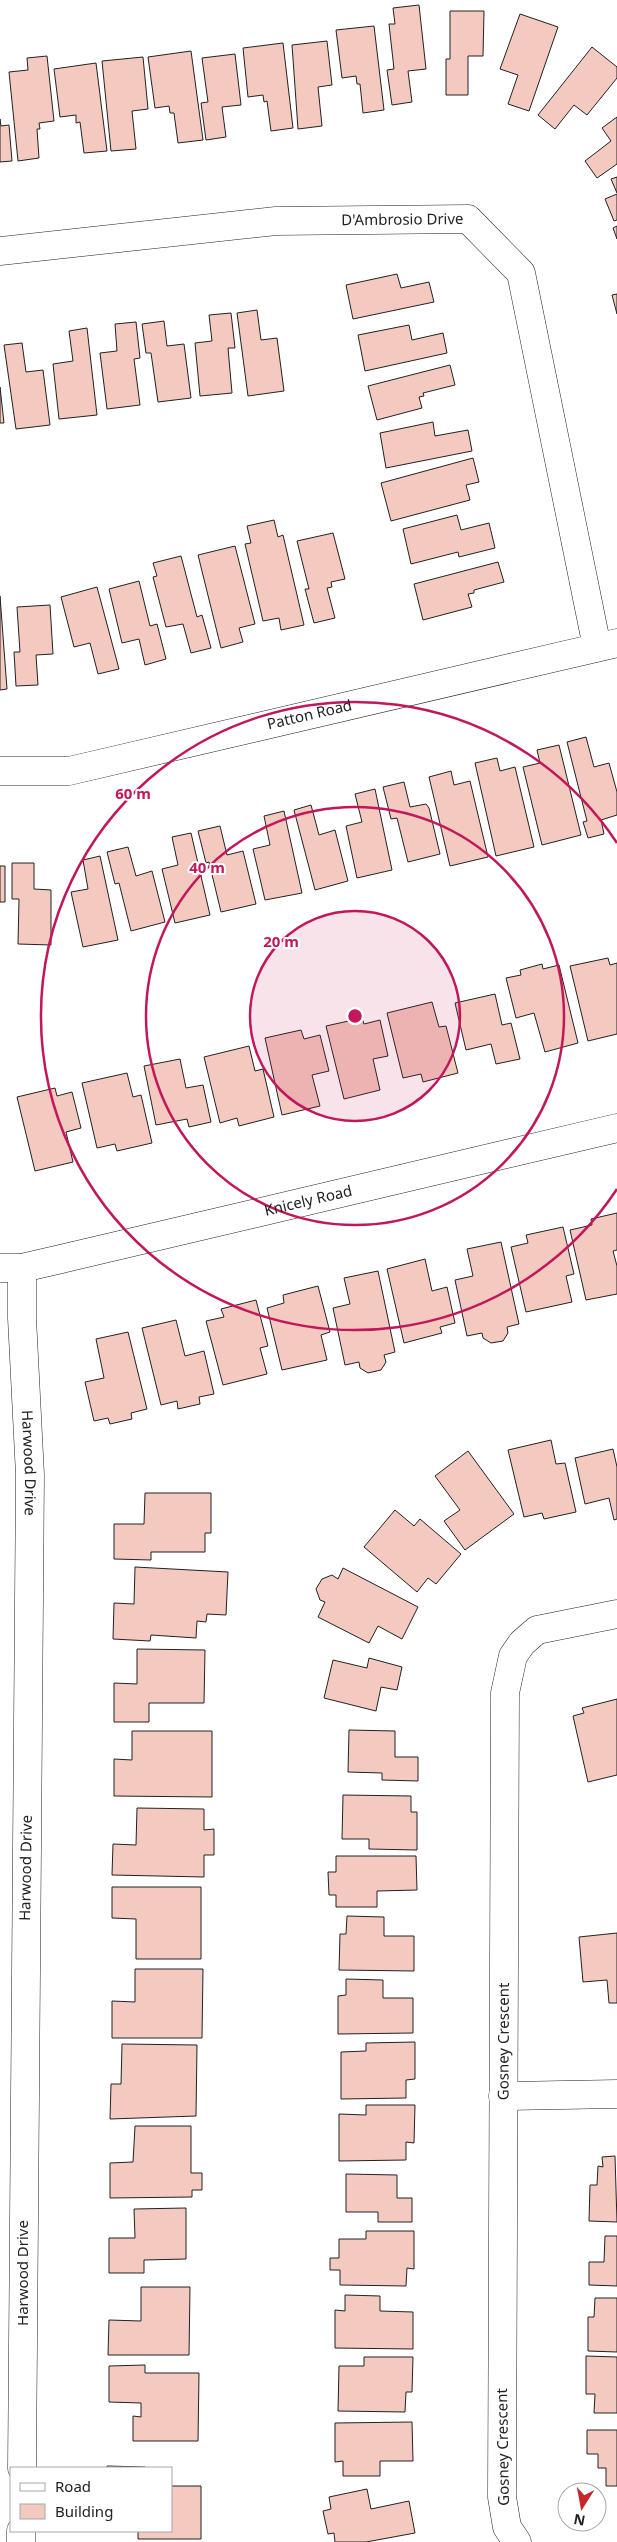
<svg xmlns="http://www.w3.org/2000/svg" width="617" height="2542" font-family="'Noto Sans',sans-serif">
  <style>
    .building { fill: #f3c9c0; stroke: #222 }
    .lines { fill: none; stroke-linecap: round; stroke-linejoin: round }
    .street-casing { stroke: #222; stroke-width: 29 }
    .street { stroke: #fff; stroke-width: 28 }
    .ring { fill: none; stroke: #c2185b; stroke-width: 2.5 }
    .labels { text-anchor: middle; stroke-width: 4; stroke-linejoin: round; paint-order: stroke }
    .street-label { font-size: 15px; fill: #222; stroke: #fff }
    .centre { fill: #c2185b; stroke: #fff; stroke-width: 2.5 }
    .ring-label { font-size: 15px; text-anchor: middle; font-weight: bold; fill: #c2185b; stroke: #fff; stroke-width: 4; stroke-linejoin: round; paint-order: stroke }
  </style>
  <rect width="100%" height="100%" fill="#fff"/>
  <path class="building" d="M 419,5 L 426,69 L 408,71 L 412,102 L 392,105 L 387,70 L 394,69 L 389,24 L 395,24 L 393,8 Z
    M 450,11 L 484,11 L 483,56 L 468,56 L 468,95 L 446,95 L 446,59 L 450,59 Z
    M 520,14 L 558,27 L 529,111 L 508,104 L 518,75 L 500,69 Z
    M 374,26 L 384,110 L 363,113 L 360,84 L 357,84 L 356,76 L 342,78 L 336,30 Z
    M 327,41 L 332,85 L 318,87 L 322,126 L 298,129 L 292,45 Z
    M 283,43 L 293,128 L 271,131 L 267,101 L 264,102 L 263,95 L 248,97 L 243,48 Z
    M 592,47 L 617,67 L 617,78 L 587,115 L 574,105 L 555,129 L 538,115 Z
    M 191,51 L 203,140 L 178,143 L 174,113 L 170,113 L 169,106 L 155,108 L 148,57 Z
    M 235,54 L 241,105 L 222,107 L 226,137 L 206,140 L 201,103 L 208,102 L 202,58 Z
    M 47,56 L 54,121 L 39,123 L 40,129 L 37,129 L 39,158 L 18,161 L 9,72 L 28,70 L 27,58 Z
    M 143,57 L 148,109 L 132,111 L 136,149 L 111,151 L 102,61 Z
    M 96,63 L 107,151 L 84,153 L 80,122 L 76,123 L 76,115 L 60,117 L 54,69 Z
    M 617,117 L 617,164 L 597,178 L 585,161 L 611,141 L 602,128 Z
    M 0,119 L 1,126 L 9,125 L 12,161 L 0,162 Z
    M 617,177 L 617,193 L 611,179 Z
    M 617,194 L 617,220 L 614,221 L 605,199 Z
    M 617,226 L 617,239 L 613,228 Z
    M 397,274 L 401,288 L 429,282 L 434,302 L 353,319 L 346,285 Z
    M 617,294 L 617,314 L 612,295 Z
    M 257,310 L 261,340 L 277,338 L 284,391 L 248,396 L 237,313 Z
    M 231,313 L 235,348 L 228,348 L 232,393 L 200,396 L 195,343 L 212,341 L 209,315 Z
    M 164,321 L 167,346 L 184,344 L 191,398 L 158,402 L 151,353 L 146,353 L 142,324 Z
    M 136,322 L 140,358 L 134,359 L 140,405 L 107,409 L 100,353 L 117,351 L 115,324 Z
    M 409,325 L 412,340 L 443,333 L 447,353 L 365,371 L 358,335 Z
    M 87,328 L 97,415 L 59,419 L 53,364 L 73,361 L 69,331 Z
    M 22,343 L 26,372 L 43,370 L 50,425 L 16,429 L 4,345 Z
    M 450,365 L 455,385 L 423,393 L 424,396 L 419,397 L 422,408 L 377,420 L 368,386 Z
    M 0,387 L 4,423 L 0,423 Z
    M 433,422 L 435,436 L 468,430 L 472,451 L 386,468 L 380,433 Z
    M 473,458 L 479,482 L 466,485 L 470,500 L 391,521 L 381,483 Z
    M 457,515 L 461,530 L 489,523 L 495,548 L 459,557 L 458,552 L 411,564 L 403,529 Z
    M 274,520 L 278,537 L 283,535 L 304,625 L 281,630 L 279,618 L 263,621 L 245,544 L 251,543 L 247,526 Z
    M 333,533 L 345,579 L 331,582 L 332,587 L 327,588 L 335,618 L 314,623 L 305,589 L 309,589 L 297,541 Z
    M 235,546 L 255,624 L 239,628 L 243,642 L 221,648 L 198,555 Z
    M 181,556 L 197,617 L 202,615 L 211,648 L 191,653 L 183,624 L 166,627 L 153,577 L 157,576 L 153,563 Z
    M 498,562 L 504,582 L 474,590 L 474,593 L 468,594 L 472,607 L 423,620 L 414,584 Z
    M 139,581 L 150,626 L 157,624 L 166,659 L 145,665 L 139,639 L 122,643 L 109,589 Z
    M 97,587 L 119,669 L 98,674 L 90,643 L 74,647 L 61,597 Z
    M 0,596 L 7,689 L 0,690 Z
    M 50,605 L 53,654 L 36,655 L 38,685 L 16,686 L 14,652 L 20,652 L 17,607 Z
    M 586,737 L 594,767 L 609,763 L 617,792 L 617,815 L 601,820 L 604,834 L 588,838 L 583,822 L 587,821 L 567,742 Z
    M 559,745 L 581,835 L 542,845 L 523,767 L 540,763 L 537,750 Z
    M 497,758 L 500,771 L 515,767 L 534,847 L 496,856 L 475,763 Z
    M 451,771 L 454,785 L 470,781 L 488,857 L 450,866 L 429,777 Z
    M 404,782 L 410,807 L 426,804 L 429,808 L 440,854 L 408,862 L 397,818 L 391,819 L 383,787 Z
    M 375,789 L 392,870 L 357,878 L 346,826 L 362,822 L 355,794 Z
    M 311,805 L 319,835 L 335,830 L 348,881 L 315,890 L 294,810 Z
    M 284,811 L 302,893 L 265,900 L 253,849 L 270,845 L 264,816 Z
    M 220,826 L 227,855 L 243,851 L 256,904 L 221,912 L 209,862 L 206,863 L 198,831 Z
    M 191,833 L 210,915 L 175,923 L 162,869 L 178,865 L 172,837 Z
    M 128,847 L 136,876 L 152,871 L 165,922 L 131,931 L 119,883 L 115,884 L 107,852 Z
    M 100,856 L 118,940 L 83,947 L 71,892 L 88,889 L 83,860 Z
    M 12,863 L 34,863 L 34,889 L 51,890 L 51,945 L 18,944 L 19,899 L 12,899 Z
    M 0,866 L 5,866 L 5,902 L 0,902 Z
    M 608,958 L 610,965 L 617,963 L 617,1034 L 588,1041 L 570,966 Z
    M 542,964 L 543,969 L 559,965 L 578,1043 L 545,1052 L 534,1013 L 516,1018 L 506,978 L 521,975 L 520,970 Z
    M 495,994 L 502,1025 L 511,1023 L 520,1059 L 496,1064 L 491,1044 L 466,1050 L 455,1003 Z
    M 432,1002 L 439,1027 L 446,1026 L 458,1073 L 423,1082 L 421,1074 L 403,1078 L 387,1013 Z
    M 362,1018 L 364,1024 L 380,1020 L 388,1056 L 373,1059 L 380,1090 L 344,1099 L 326,1026 Z
    M 301,1030 L 304,1039 L 320,1035 L 329,1071 L 312,1075 L 320,1106 L 282,1115 L 265,1038 Z
    M 249,1046 L 255,1071 L 263,1069 L 274,1117 L 239,1126 L 237,1118 L 220,1123 L 204,1057 Z
    M 180,1059 L 186,1088 L 203,1085 L 211,1122 L 189,1127 L 187,1119 L 156,1125 L 144,1066 Z
    M 127,1073 L 133,1097 L 141,1095 L 152,1143 L 117,1151 L 115,1144 L 97,1148 L 82,1083 Z
    M 55,1088 L 57,1096 L 72,1092 L 81,1128 L 66,1132 L 73,1162 L 35,1171 L 17,1097 Z
    M 617,1213 L 617,1250 L 613,1251 L 617,1266 L 617,1294 L 586,1300 L 570,1230 L 592,1225 L 591,1219 Z
    M 563,1227 L 574,1274 L 566,1276 L 572,1302 L 526,1312 L 511,1247 L 528,1243 L 526,1235 Z
    M 501,1242 L 519,1324 L 507,1327 L 508,1333 L 503,1341 L 491,1343 L 483,1338 L 482,1333 L 467,1336 L 455,1280 L 473,1276 L 467,1249 Z
    M 425,1259 L 432,1291 L 447,1287 L 455,1323 L 440,1327 L 442,1333 L 404,1343 L 387,1269 Z
    M 378,1271 L 395,1352 L 384,1355 L 386,1362 L 381,1370 L 368,1373 L 360,1368 L 359,1362 L 345,1365 L 333,1308 L 350,1304 L 344,1278 Z
    M 318,1286 L 330,1332 L 321,1335 L 327,1360 L 282,1370 L 267,1308 L 284,1303 L 283,1295 Z
    M 256,1300 L 268,1346 L 260,1348 L 267,1374 L 223,1385 L 206,1321 L 224,1317 L 221,1309 Z
    M 176,1320 L 185,1356 L 204,1351 L 214,1394 L 199,1397 L 200,1404 L 178,1409 L 177,1401 L 161,1405 L 142,1328 Z
    M 128,1332 L 147,1409 L 131,1413 L 132,1419 L 110,1424 L 108,1418 L 94,1421 L 85,1382 L 104,1378 L 96,1339 Z
    M 551,1440 L 556,1464 L 565,1463 L 576,1512 L 544,1519 L 542,1513 L 524,1517 L 508,1450 Z
    M 613,1449 L 617,1467 L 617,1519 L 614,1520 L 609,1498 L 585,1504 L 575,1458 Z
    M 468,1451 L 514,1514 L 465,1550 L 444,1521 L 460,1510 L 435,1476 Z
    M 145,1493 L 211,1493 L 211,1533 L 205,1533 L 205,1552 L 151,1552 L 151,1560 L 114,1559 L 114,1524 L 144,1524 Z
    M 395,1510 L 414,1526 L 420,1519 L 461,1554 L 436,1584 L 428,1578 L 417,1592 L 364,1547 Z
    M 135,1567 L 228,1572 L 226,1615 L 207,1614 L 206,1622 L 197,1621 L 196,1638 L 151,1635 L 150,1641 L 113,1639 L 114,1603 L 134,1604 Z
    M 343,1568 L 418,1607 L 402,1639 L 378,1626 L 369,1643 L 318,1617 L 325,1602 L 320,1600 L 316,1589 L 322,1579 L 332,1575 L 338,1579 Z
    M 137,1649 L 205,1650 L 204,1703 L 149,1703 L 149,1722 L 114,1722 L 114,1683 L 137,1684 Z
    M 369,1658 L 402,1667 L 397,1690 L 381,1687 L 376,1711 L 324,1698 L 333,1660 L 367,1668 Z
    M 617,1699 L 617,1775 L 588,1782 L 573,1716 L 584,1713 L 582,1708 Z
    M 349,1730 L 395,1731 L 395,1757 L 418,1757 L 418,1781 L 382,1780 L 382,1773 L 348,1772 Z
    M 132,1731 L 212,1731 L 212,1797 L 114,1796 L 114,1759 L 132,1760 Z
    M 343,1795 L 411,1796 L 411,1812 L 417,1812 L 417,1850 L 369,1849 L 369,1839 L 342,1839 Z
    M 137,1808 L 204,1809 L 204,1830 L 214,1829 L 214,1855 L 204,1855 L 204,1877 L 112,1875 L 113,1844 L 136,1845 Z
    M 336,1856 L 416,1856 L 417,1890 L 377,1891 L 377,1907 L 336,1907 L 336,1895 L 329,1895 L 328,1872 L 336,1872 Z
    M 112,1887 L 201,1887 L 201,1959 L 136,1959 L 136,1919 L 112,1918 Z
    M 347,1916 L 384,1917 L 384,1936 L 414,1936 L 414,1971 L 339,1970 L 340,1934 L 346,1934 Z
    M 617,1933 L 617,2003 L 609,2003 L 607,1980 L 583,1982 L 579,1937 Z
    M 135,1969 L 203,1969 L 202,2038 L 112,2038 L 112,2001 L 135,2002 Z
    M 346,1979 L 383,1980 L 383,1998 L 413,1998 L 413,2033 L 338,2034 L 338,1996 L 346,1995 Z
    M 415,2042 L 415,2079 L 406,2080 L 406,2098 L 341,2099 L 341,2052 L 366,2051 L 366,2043 Z
    M 122,2044 L 197,2045 L 196,2116 L 110,2119 L 111,2084 L 121,2084 Z
    M 366,2105 L 415,2105 L 414,2143 L 406,2142 L 406,2160 L 339,2161 L 339,2114 L 366,2115 Z
    M 135,2126 L 191,2126 L 191,2173 L 202,2173 L 202,2190 L 192,2190 L 192,2197 L 110,2198 L 110,2163 L 133,2162 Z
    M 615,2156 L 617,2222 L 589,2221 L 590,2185 L 597,2185 L 598,2166 L 603,2167 L 602,2157 Z
    M 346,2174 L 397,2175 L 397,2198 L 412,2198 L 412,2222 L 378,2222 L 378,2212 L 346,2212 Z
    M 186,2208 L 186,2259 L 144,2260 L 144,2273 L 109,2273 L 109,2238 L 135,2238 L 134,2209 Z
    M 366,2231 L 414,2231 L 414,2269 L 407,2268 L 406,2286 L 340,2285 L 340,2270 L 330,2270 L 330,2258 L 339,2258 L 339,2239 L 366,2239 Z
    M 605,2236 L 617,2236 L 617,2286 L 589,2285 L 589,2262 L 604,2262 Z
    M 141,2287 L 190,2287 L 189,2355 L 108,2355 L 109,2320 L 141,2321 Z
    M 345,2295 L 380,2296 L 380,2311 L 413,2312 L 413,2349 L 335,2348 L 335,2310 L 345,2311 Z
    M 595,2298 L 617,2298 L 617,2352 L 588,2351 L 588,2317 L 594,2317 Z
    M 586,2356 L 617,2357 L 617,2413 L 594,2413 L 595,2394 L 586,2394 Z
    M 364,2357 L 413,2357 L 412,2392 L 406,2392 L 405,2412 L 338,2411 L 339,2366 L 364,2366 Z
    M 145,2365 L 145,2373 L 199,2373 L 198,2441 L 133,2441 L 133,2416 L 141,2417 L 141,2403 L 109,2402 L 109,2366 Z
    M 412,2422 L 413,2461 L 380,2461 L 380,2476 L 343,2476 L 343,2461 L 335,2462 L 335,2423 Z
    M 587,2430 L 617,2430 L 617,2486 L 606,2486 L 606,2468 L 598,2468 L 598,2454 L 587,2454 Z
    M 107,2466 L 145,2467 L 145,2468 L 107,2468 Z
    M 171,2486 L 201,2486 L 201,2539 L 138,2539 L 138,2531 L 171,2531 Z
    M 367,2489 L 371,2509 L 409,2501 L 415,2533 L 366,2542 L 335,2542 L 334,2533 L 328,2534 L 323,2511 L 331,2509 L 329,2497 Z"/>
  <g class="lines">
    <defs>
      <g id="street">
        <path id="s1" d="M 0,251 L 276,221 L 468,219 L 521,273 L 597,647"/>
        <path id="s2" d="M 0,771 L 69,771 L 617,643"/>
        <path id="s3" d="M 0,1268 L 22,1268 L 61,1259 L 617,1128"/>
        <path id="s4" d="M 22,1268 L 22,1318 L 30,1475 L 22,2468"/>
        <path d="M 503,2096 L 617,2094"/>
        <path d="M 21,2542 L 21,2531"/>
        <path id="s5" d="M 517,2542 L 507,2527 L 502,2497 L 505,1693 L 513,1656 L 522,1643 L 537,1630 L 617,1614"/>
      </g>
    </defs>
    <use href="#street" class="street-casing"/>
    <use href="#street" class="street"/>
  </g>
  <circle cx="355" cy="1016" r="105" fill="#c2185b" fill-opacity=".12"/>
  <g class="ring">
    <circle cx="355" cy="1016" r="105"/>
    <circle cx="355" cy="1016" r="209"/>
    <path d="M617 1189A314 314 0 1 1 617 843"/>
  </g>
  <g class="labels">
    <g class="street-label">
      <text dy="5" stroke="none"><textPath href="#s1" startOffset="404">D'Ambrosio Drive</textPath></text>
      <text dy="5" stroke="none"><textPath href="#s2" startOffset="316">Patton Road</textPath></text>
      <text dy="5" stroke="none"><textPath href="#s3" startOffset="316">Knicely Road</textPath></text>
      <text dy="5" stroke="none"><textPath href="#s4" startOffset="195">Harwood Drive</textPath></text>
      <text transform="translate(26 1868) rotate(-89)" y="5">Harwood Drive</text>
      <text dy="5" stroke="none"><textPath href="#s5" startOffset="504">Gosney Crescent</textPath></text>
      <text transform="translate(23 2273) rotate(-90)" y="5">Harwood Drive</text>
      <text transform="translate(503 2447) rotate(-91)" y="5">Gosney Crescent</text>
    </g>
  </g>
  <circle cx="355" cy="1016" r="8" class="centre"/>
  <g class="ring-label">
    <text x="133" y="799">60 m</text>
    <text x="207" y="873">40 m</text>
    <text x="281" y="947">20 m</text>
  </g>
  <rect x="10" y="2467" width="162" height="65" fill="#ffffff" stroke="#a7a7a7"/>
  <rect x="20" y="2483" width="25" height="8" fill="#ffffff" stroke="#a7a7a7"/>
  <text x="55" y="2492" font-size="15" fill="#222222">Road</text>
  <rect x="20" y="2504" width="25" height="15" fill="#f3c9c0" stroke="#a7a7a7"/>
  <text x="55" y="2517" font-size="15" fill="#222222">Building</text>
  <g transform="translate(582 2507) rotate(191)"><circle r="24" fill="#ffffff" stroke="#a7a7a7"/>
  <path d="M0-4L9 19L0 12L-9 19Z" fill="#c62828"/>
  <text y="-8" font-size="14" font-weight="bold" text-anchor="middle" fill="#222222">N</text>
  </g>
</svg>
